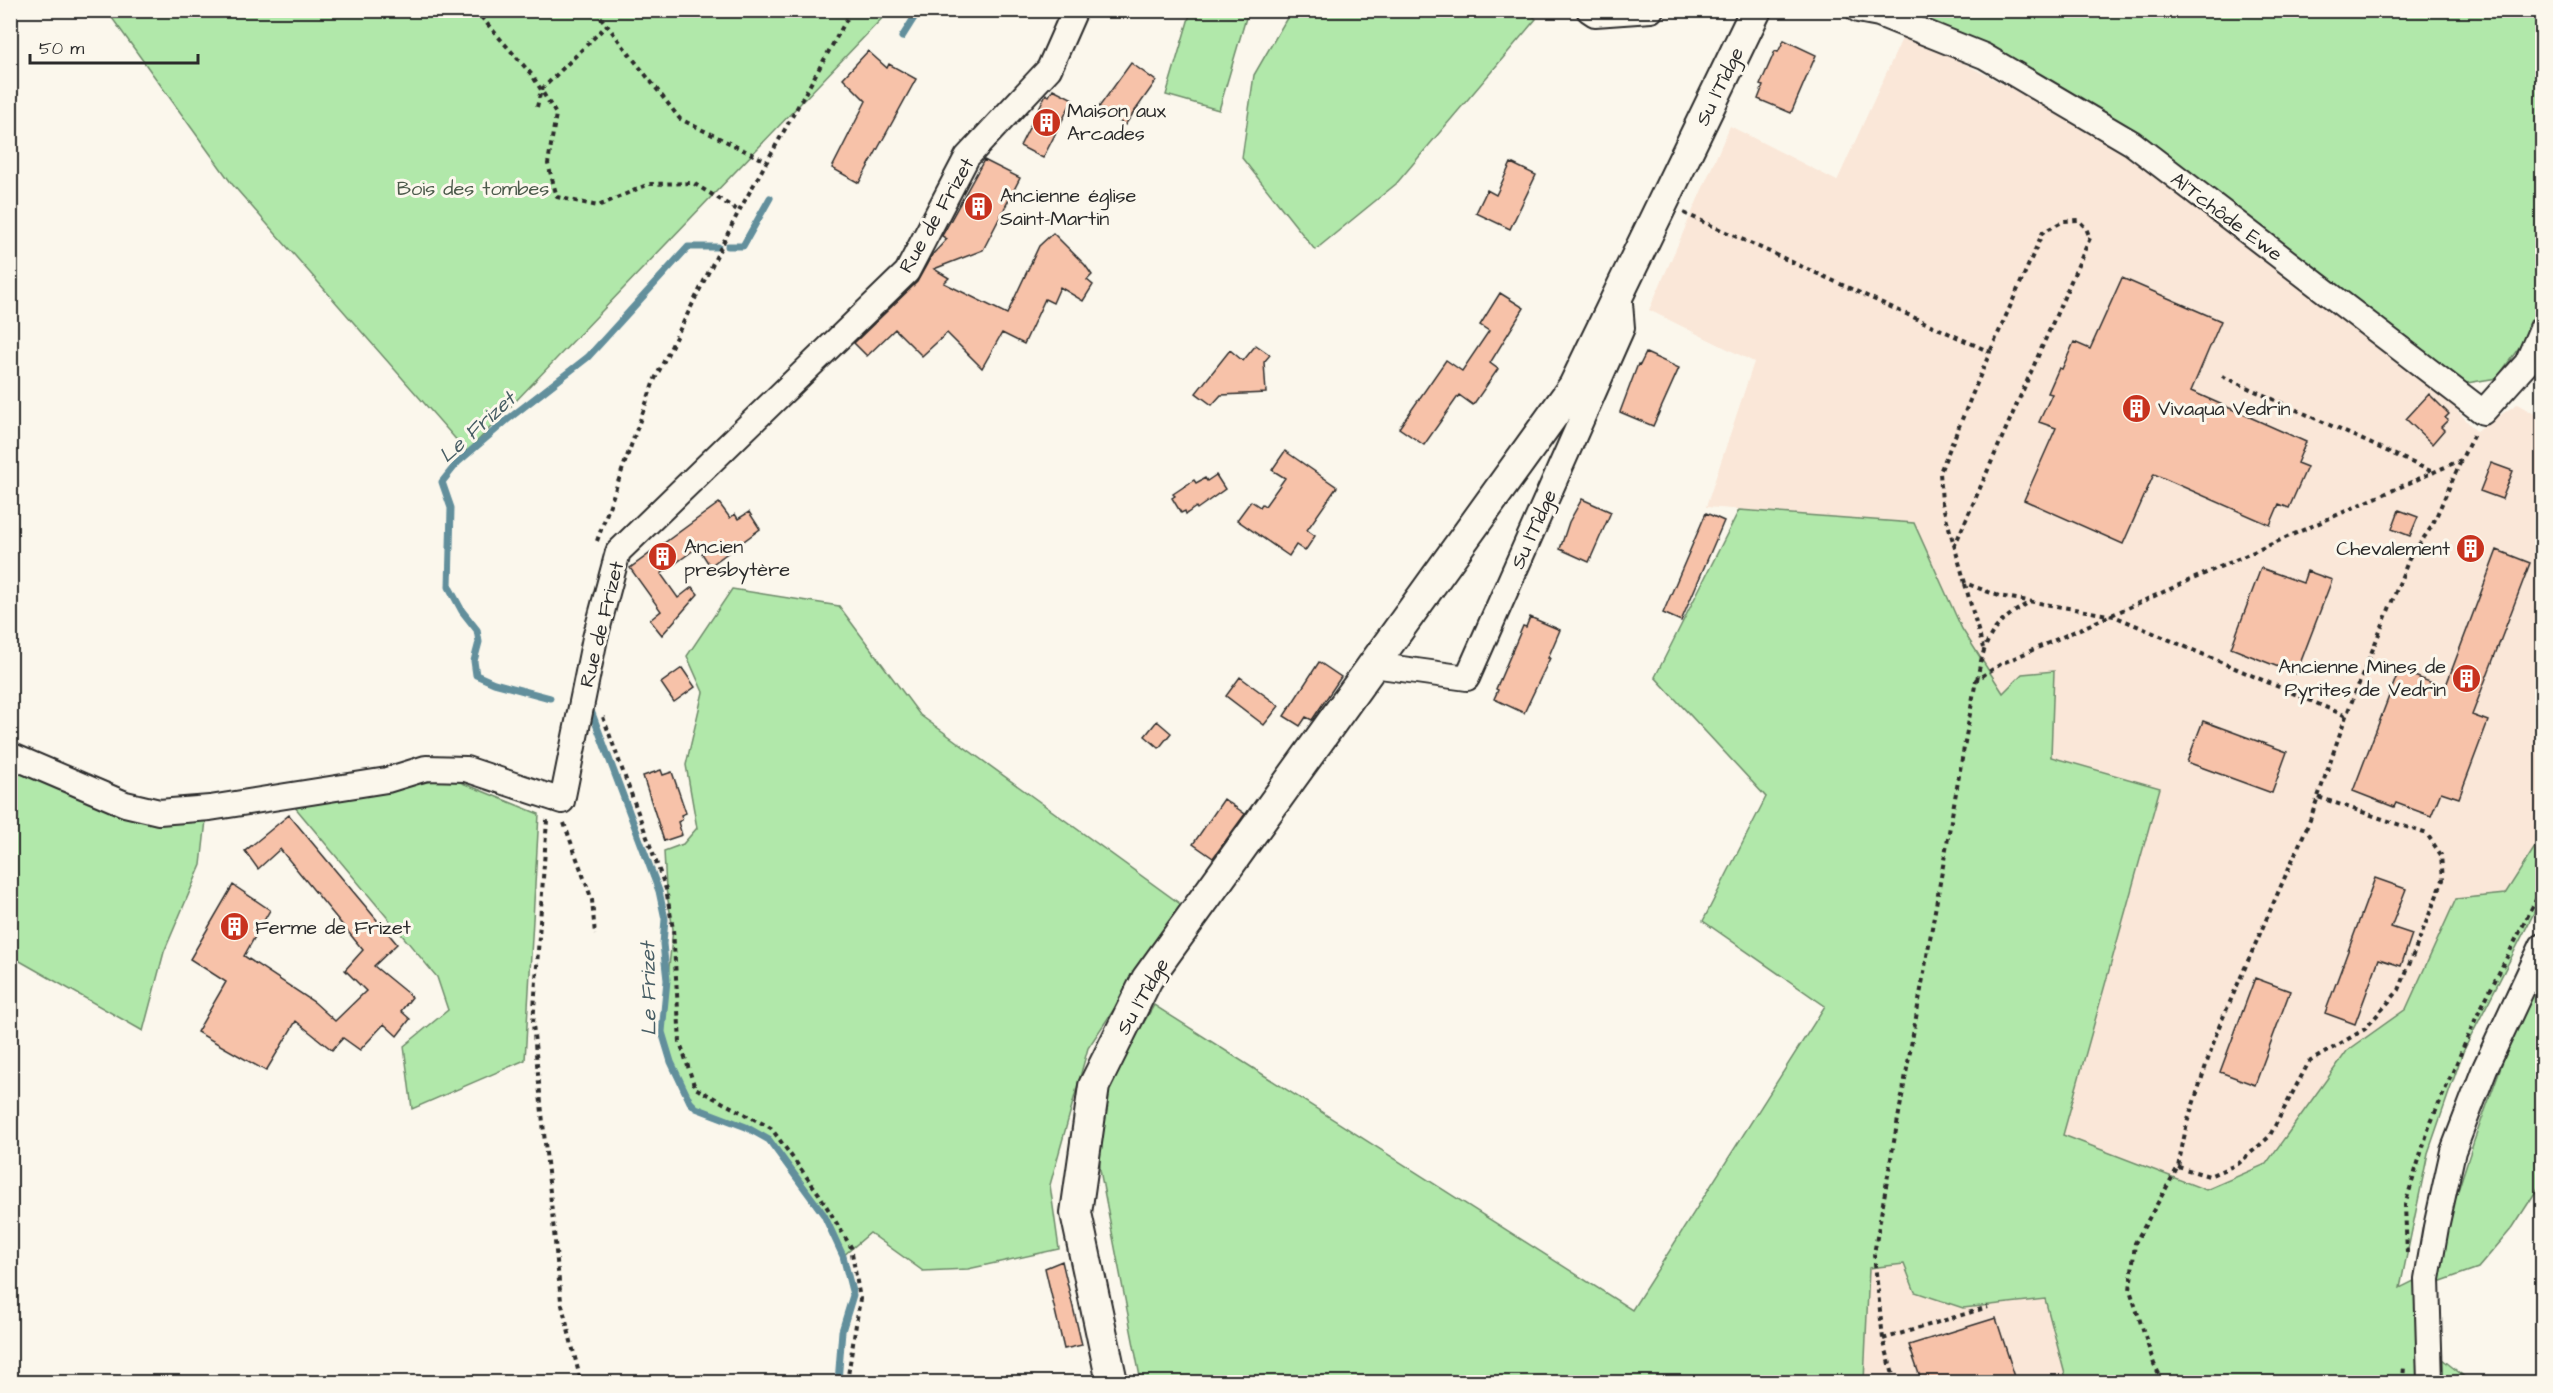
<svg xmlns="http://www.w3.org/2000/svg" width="2553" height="1393" font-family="'Architects Daughter',sans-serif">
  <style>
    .built { fill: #fae7d8 }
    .green { fill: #b1e8aa; stroke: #6e8a6a; stroke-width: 1.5 }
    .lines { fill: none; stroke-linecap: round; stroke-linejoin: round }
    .stream { stroke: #628f9c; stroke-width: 7 }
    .building { fill: #f7c2a9; stroke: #2b2b2b; stroke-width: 1.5 }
    .minor-casing { stroke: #2b2b2b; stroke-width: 28 }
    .tertiary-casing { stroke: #2b2b2b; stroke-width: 34 }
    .path { stroke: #2b2b2b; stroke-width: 4; stroke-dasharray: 4.5 4.5; stroke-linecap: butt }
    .minor { stroke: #fbf7ec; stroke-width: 24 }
    .tertiary { stroke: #fbf7ec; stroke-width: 30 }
    .labels { text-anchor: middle; stroke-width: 6; stroke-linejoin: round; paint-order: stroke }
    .street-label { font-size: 20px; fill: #2b2b2b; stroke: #fbf7ec }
    .poi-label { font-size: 20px; fill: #2b2b2b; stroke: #fbf7ec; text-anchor: start }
    .park-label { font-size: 20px; fill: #4c5a4b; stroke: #fbf7ec }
    .water-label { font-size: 21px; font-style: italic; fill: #475d64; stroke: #fbf7ec }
  </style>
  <rect width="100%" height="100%" fill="#fbf7ec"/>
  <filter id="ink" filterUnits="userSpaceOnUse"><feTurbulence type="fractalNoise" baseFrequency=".0167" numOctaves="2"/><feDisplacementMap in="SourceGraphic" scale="12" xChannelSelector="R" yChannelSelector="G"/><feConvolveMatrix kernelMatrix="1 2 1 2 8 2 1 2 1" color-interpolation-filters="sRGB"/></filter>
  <g filter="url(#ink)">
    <path class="built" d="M 1905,32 L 2123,148 L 2424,374 L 2476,431 L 2517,404 L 2542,418 L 2542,836 L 2505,894 L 2456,899 L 2406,1009 L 2347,1051 L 2266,1164 L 2206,1191 L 2063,1135 L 2159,788 L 2051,757 L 2054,672 L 2003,694 L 1962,629 L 1914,523 L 1706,507 L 1754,362 L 1649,310 L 1730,126 L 1837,181 Z
      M 1904,1264 L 1963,1308 L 2045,1299 L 2067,1382 L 1864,1382 L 1869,1267 Z"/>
    <path class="green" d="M 1526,10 L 1536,19 L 1396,184 L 1315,250 L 1242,158 L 1254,75 L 1291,11 Z
      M 107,11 L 889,11 L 467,452 L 232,184 Z
      M 1191,11 L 1248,11 L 1219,110 L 1166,95 Z
      M 1900,11 L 2542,11 L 2542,302 L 2528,335 L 2497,378 L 2461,384 L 2308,262 L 2187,175 Z
      M 1739,510 L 1914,523 L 1962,629 L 2003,693 L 2022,674 L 2054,671 L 2051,757 L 2160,788 L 2063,1135 L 2206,1190 L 2266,1164 L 2347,1051 L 2406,1009 L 2456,899 L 2505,894 L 2542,836 L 2542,897 L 2463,1052 L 2428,1153 L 2400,1288 L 2440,1268 L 2443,1237 L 2474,1141 L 2542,953 L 2542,1182 L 2513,1227 L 2478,1268 L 2427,1286 L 2427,1347 L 2471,1382 L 2067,1382 L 2045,1299 L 1963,1308 L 1915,1292 L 1904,1264 L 1869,1268 L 1864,1382 L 1141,1382 L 1100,1170 L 1101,1096 L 1154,1005 L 1632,1310 L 1825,1006 L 1703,921 L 1766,797 L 1655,677 Z
      M 732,589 L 839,606 L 920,715 L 1183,906 L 1088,1048 L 1050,1185 L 1059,1249 L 968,1269 L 923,1271 L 870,1233 L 843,1256 L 824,1215 L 769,1140 L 746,1127 L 696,1108 L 690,1102 L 673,1067 L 662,1032 L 673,929 L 666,889 L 664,851 L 683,844 L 697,828 L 686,765 L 703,692 L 687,656 Z
      M 10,766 L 206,820 L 201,865 L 164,952 L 143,1031 L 11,956 Z
      M 450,778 L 539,814 L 525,1060 L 412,1109 L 404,1046 L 448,1010 L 437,977 L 294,806 Z"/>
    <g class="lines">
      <path class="stream" d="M 902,37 L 919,10
        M 728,246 L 743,246 L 770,198
        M 550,698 L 494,683 L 476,675 L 474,661 L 479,642 L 477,630 L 462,611 L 449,587 L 451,508 L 442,482 L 458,462 L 507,420 L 588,357 L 688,247 L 718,247
        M 590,708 L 659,891 L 665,919 L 663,944 L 667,980 L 662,1032 L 671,1062 L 690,1102 L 696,1108 L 746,1127 L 769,1140 L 824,1215 L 843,1256 L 853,1295 L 842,1331 L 838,1382"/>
    </g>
    <path class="building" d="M 1784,40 L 1816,55 L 1791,113 L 1758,99 L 1763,86 L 1760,85 L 1775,51 L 1778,52 Z
      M 868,51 L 887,68 L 889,64 L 916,79 L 859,183 L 832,168 L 866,101 L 843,78 Z
      M 1131,63 L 1156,81 L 1125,125 L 1099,107 Z
      M 1053,89 L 1073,99 L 1043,158 L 1020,146 L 1046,94 L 1049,96 Z
      M 984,160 L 1020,178 L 983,250 L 934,269 L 949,278 L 944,283 L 1007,314 L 1039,246 L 1053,233 L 1085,265 L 1092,275 L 1087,280 L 1093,285 L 1083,301 L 1060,287 L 1053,303 L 1045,299 L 1024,344 L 1002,333 L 982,368 L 947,333 L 922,356 L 895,329 L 867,356 L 854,343 L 917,282 L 932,255 L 947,239 L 942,236 Z
      M 1511,163 L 1536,175 L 1510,229 L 1476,213 L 1487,190 L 1496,195 Z
      M 2122,278 L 2221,321 L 2191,391 L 2306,442 L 2297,463 L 2307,467 L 2289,508 L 2279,504 L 2270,525 L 2154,474 L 2123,544 L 2024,500 L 2056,428 L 2039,422 L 2052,394 L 2048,393 L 2059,368 L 2062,369 L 2074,342 L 2090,349 Z
      M 1500,293 L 1524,308 L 1490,363 L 1498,369 L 1473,405 L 1459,395 L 1424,445 L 1399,428 L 1446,360 L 1462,371 L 1489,331 L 1480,325 Z
      M 1256,345 L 1270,355 L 1264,362 L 1266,393 L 1221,395 L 1212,405 L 1196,393 L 1230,350 L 1243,361 Z
      M 1646,353 L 1679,368 L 1653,426 L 1620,412 L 1638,364 L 1640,365 Z
      M 2429,394 L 2449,414 L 2445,418 L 2448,420 L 2441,427 L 2444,430 L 2432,444 L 2406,419 Z
      M 1285,451 L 1337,487 L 1307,530 L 1315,536 L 1305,551 L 1296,545 L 1289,556 L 1237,520 L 1251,501 L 1260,507 L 1262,504 L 1265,506 L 1285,478 L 1272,470 Z
      M 2491,463 L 2513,471 L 2502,499 L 2480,491 Z
      M 1216,475 L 1225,489 L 1197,509 L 1196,507 L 1186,514 L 1185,511 L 1181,513 L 1172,498 L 1175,496 L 1173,494 L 1194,480 L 1196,483 L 1205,478 L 1207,481 Z
      M 1582,499 L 1611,512 L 1589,562 L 1560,549 L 1569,522 Z
      M 719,503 L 730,518 L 735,514 L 738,519 L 749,512 L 760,529 L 710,566 L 698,547 L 661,574 L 678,598 L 692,587 L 698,594 L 662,635 L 650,620 L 661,611 L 630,568 Z
      M 2399,510 L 2418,517 L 2410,536 L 2392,529 Z
      M 1706,513 L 1724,521 L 1681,621 L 1663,613 Z
      M 2497,550 L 2530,563 L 2472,715 L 2488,721 L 2459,798 L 2441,792 L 2431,816 L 2396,803 L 2394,807 L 2353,791 L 2399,670 L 2445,688 Z
      M 2261,568 L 2303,583 L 2307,571 L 2332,580 L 2296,674 L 2231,648 Z
      M 1530,617 L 1560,630 L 1548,658 L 1550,658 L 1524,713 L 1494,699 L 1498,690 L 1496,689 L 1523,626 L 1526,627 Z
      M 1319,662 L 1341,677 L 1312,720 L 1306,717 L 1300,726 L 1284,716 Z
      M 682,668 L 695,687 L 674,702 L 661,683 Z
      M 1240,677 L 1279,706 L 1264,725 L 1226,696 Z
      M 1157,721 L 1171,733 L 1159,748 L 1145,736 Z
      M 2203,721 L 2287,752 L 2272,793 L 2187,762 Z
      M 661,770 L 663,775 L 672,772 L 686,813 L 681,815 L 682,820 L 678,822 L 682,835 L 664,841 L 643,776 Z
      M 1224,799 L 1245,814 L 1213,858 L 1193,844 Z
      M 289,815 L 397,944 L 374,966 L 412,997 L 401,1011 L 410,1019 L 397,1036 L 384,1024 L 360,1050 L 343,1038 L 332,1050 L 296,1021 L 266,1071 L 197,1032 L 226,982 L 190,959 L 233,885 L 270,910 L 244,956 L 314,1002 L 335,1021 L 366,991 L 345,970 L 363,950 L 280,849 L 258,869 L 245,851 Z
      M 2375,878 L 2406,889 L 2391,927 L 2412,934 L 2401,966 L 2379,959 L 2355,1024 L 2325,1013 Z
      M 2255,978 L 2290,991 L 2255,1085 L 2220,1072 Z
      M 1062,1261 L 1082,1345 L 1064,1349 L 1045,1268 Z
      M 1996,1318 L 2017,1383 L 1922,1383 L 1909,1345 Z"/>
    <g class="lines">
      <defs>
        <path id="minor" d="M 1589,10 L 1595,14 L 1651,10
          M 1858,10 L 1879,14 L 1984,56 L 2132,143 L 2483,412 L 2527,363 L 2542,328
          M 1373,665 L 1467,678 L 1622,328 L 1619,291
          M 10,755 L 125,804 L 159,812 L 210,808 L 387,780 L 426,768 L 466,769 L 562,801 L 595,638 L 618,552 L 907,272 L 967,157 L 1049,69 L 1075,10
          M 2430,1382 L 2427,1279 L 2436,1227 L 2453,1151 L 2485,1068 L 2542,946"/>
        <path id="tertiary" d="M 1112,1382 L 1076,1213 L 1094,1086 L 1147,979 L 1574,386 L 1756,10"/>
      </defs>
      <use href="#minor" class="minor-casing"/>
      <use href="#tertiary" class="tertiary-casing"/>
      <path class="path" d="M 475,10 L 532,75 L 556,114 L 548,164 L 557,197 L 598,206 L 649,184 L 693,183 L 739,211
        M 595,10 L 680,119 L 766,161
        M 537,107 L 541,90 L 607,25
        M 1684,213 L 1990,352 L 1940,472 L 1942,503 L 1965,583 L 1999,596 L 2114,616 L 2346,716
        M 2222,376 L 2435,473
        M 597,541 L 654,381 L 739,211 L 852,10
        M 1954,547 L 2090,238 L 2086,228 L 2078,220 L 2064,221 L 2043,232 L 1990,352
        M 1965,584 L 1983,648
        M 1977,680 C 1985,637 1992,624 2030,602
        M 603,717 L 666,889 L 673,929 L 680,1042 L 695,1088 L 771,1128 L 819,1194 L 851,1247 L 860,1299 L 847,1382
        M 547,820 L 533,1024 L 561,1301 L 581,1382
        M 564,823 L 592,900 L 595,935
        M 2178,1167 L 2209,1176 L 2238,1164 L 2269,1137 L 2309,1062 L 2365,1029 L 2399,990 L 2443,880 L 2441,855 L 2427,834 L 2318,797
        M 2407,1253 L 2405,1205 L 2429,1127 L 2476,1018 L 2542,888
        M 1883,1339 L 1988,1307
        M 1895,1382 L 1883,1339 L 1874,1254 L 1976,680 L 2001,664 L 2461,460 L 2475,432
        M 2163,1382 L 2154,1364 L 2130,1290 L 2135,1243 L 2178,1167 L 2187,1123 L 2218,1029 L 2310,820 L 2346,716 L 2409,559 L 2432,526 L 2461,461
        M 2403,1382 L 2404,1365"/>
      <use href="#minor" class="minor"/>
      <use href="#tertiary" class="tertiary"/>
    </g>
  </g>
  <defs>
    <symbol id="building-disc" viewBox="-11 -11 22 22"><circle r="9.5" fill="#c8321e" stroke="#fbf7ec"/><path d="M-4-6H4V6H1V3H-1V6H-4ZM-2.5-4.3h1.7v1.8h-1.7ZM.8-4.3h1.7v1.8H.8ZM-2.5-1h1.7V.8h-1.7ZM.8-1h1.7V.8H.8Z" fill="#fff"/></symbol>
  </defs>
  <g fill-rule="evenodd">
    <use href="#building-disc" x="1030" y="106" width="33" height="33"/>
    <use href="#building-disc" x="962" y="190" width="33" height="33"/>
    <use href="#building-disc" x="2120" y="392" width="33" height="33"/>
    <use href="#building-disc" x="2454" y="532" width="33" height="33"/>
    <use href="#building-disc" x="646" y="540" width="33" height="33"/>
    <use href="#building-disc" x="2450" y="662" width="33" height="33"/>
    <use href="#building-disc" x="218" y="910" width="33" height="33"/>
  </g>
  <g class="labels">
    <g class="street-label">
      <text transform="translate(1719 86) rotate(-64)" y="7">Su l'Tîdge</text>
      <text transform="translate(936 215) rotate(-60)" y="7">Rue de Frizet</text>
      <text transform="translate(2227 216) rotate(37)" y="7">Al'Tchôde Ewe</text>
      <text transform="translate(1533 529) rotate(-66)" y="7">Su l'Tîdge</text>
      <text transform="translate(601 624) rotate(-76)" y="7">Rue de Frizet</text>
      <text transform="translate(1142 996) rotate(-60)" y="7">Su l'Tîdge</text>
    </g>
    <g class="poi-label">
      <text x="1067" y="117">Maison aux<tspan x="1067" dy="23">Arcades</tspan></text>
      <text x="1000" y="202">Ancienne église<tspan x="1000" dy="23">Saint-Martin</tspan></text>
      <text x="2158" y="415">Vivaqua Vedrin</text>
      <text x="684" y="553">Ancien<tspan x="684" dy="23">presbytère</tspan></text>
      <text x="2450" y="555" text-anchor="end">Chevalement</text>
      <text x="2446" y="673" text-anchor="end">Ancienne Mines de<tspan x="2446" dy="23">Pyrites de Vedrin</tspan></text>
      <text x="255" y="934">Ferme de Frizet</text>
    </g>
    <g class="park-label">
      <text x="473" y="195">Bois des tombes</text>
    </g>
    <g class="water-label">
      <text transform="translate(477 427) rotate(-42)" y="7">Le Frizet</text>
      <text transform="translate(648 989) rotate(-91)" y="7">Le Frizet</text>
    </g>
  </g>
  <rect width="2553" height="1393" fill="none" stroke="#fbf7ec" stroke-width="36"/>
  <rect x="18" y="18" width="2517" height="1357" fill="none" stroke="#2b2b2b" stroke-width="2" filter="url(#ink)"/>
  <path d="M30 54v9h168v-9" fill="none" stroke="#2b2b2b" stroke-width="3"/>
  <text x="39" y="54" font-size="18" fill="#2b2b2b" stroke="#fbf7ec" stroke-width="4.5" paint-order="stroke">50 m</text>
</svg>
